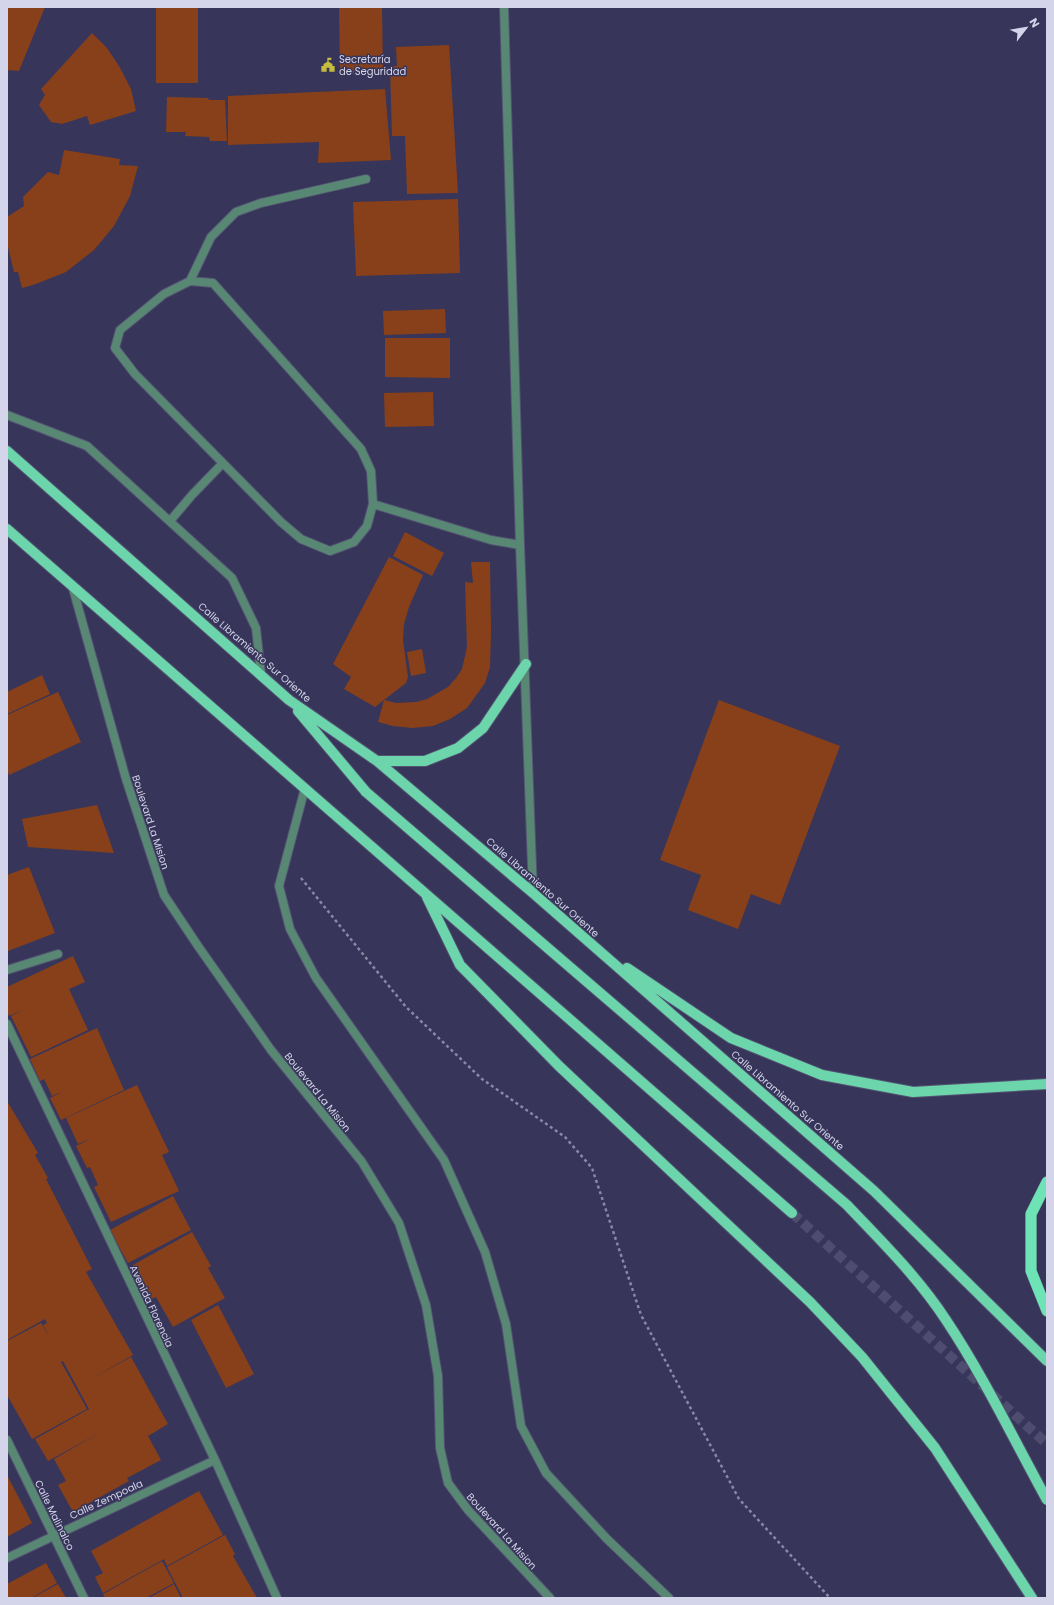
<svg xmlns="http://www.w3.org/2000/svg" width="1054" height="1605" font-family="Poppins,sans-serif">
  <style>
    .building { fill: #88401b }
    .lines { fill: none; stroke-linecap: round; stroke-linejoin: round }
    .primary-tunnel { stroke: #4f4d6f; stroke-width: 10; stroke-dasharray: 10 5; stroke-linecap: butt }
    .service-casing { stroke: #535273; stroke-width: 10 }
    .minor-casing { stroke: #535273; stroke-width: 10 }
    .tertiary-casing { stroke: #535273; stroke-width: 10 }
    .primary-casing { stroke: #535273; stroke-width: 12 }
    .trunk-casing { stroke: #535273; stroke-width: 12 }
    .path { stroke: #8989a6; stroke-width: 2.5; stroke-dasharray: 3 3; stroke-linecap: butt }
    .service { stroke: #588873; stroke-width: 8 }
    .minor { stroke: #588873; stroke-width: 8 }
    .tertiary { stroke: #588873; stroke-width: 8 }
    .primary { stroke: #6cd5ab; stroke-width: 10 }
    .trunk { stroke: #6ee4b6; stroke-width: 11 }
    .primary-bridge-casing { stroke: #535273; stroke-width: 12; stroke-linecap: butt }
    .primary-bridge { stroke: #6cd5ab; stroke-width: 10 }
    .labels { text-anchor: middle; stroke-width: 3; stroke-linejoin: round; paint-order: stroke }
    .poi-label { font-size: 10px; fill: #d4d5eb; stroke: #373559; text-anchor: start }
    .street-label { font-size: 10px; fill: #d4d5eb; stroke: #373559 }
  </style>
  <rect width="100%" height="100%" fill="#373559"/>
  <path class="building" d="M 7,7 L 45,7 L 19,71 L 7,70 Z
    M 156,7 L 198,7 L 198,83 L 156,83 Z
    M 339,7 L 382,7 L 383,74 L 340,74 Z
    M 92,33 L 107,48 L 119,66 L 131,89 L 136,111 L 90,125 L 87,116 L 62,124 L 51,122 L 39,105 L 45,95 L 41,89 Z
    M 449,45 L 458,193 L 407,194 L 405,136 L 392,136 L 390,66 L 397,66 L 396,47 Z
    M 385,89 L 391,160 L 318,163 L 319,142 L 228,145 L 228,96 Z
    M 167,97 L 208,98 L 209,100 L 225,100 L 227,141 L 210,141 L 209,137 L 185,136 L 186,132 L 166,132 Z
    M 64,150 L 120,159 L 119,165 L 138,166 L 130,196 L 114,226 L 94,250 L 66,272 L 36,284 L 22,288 L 18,272 L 14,272 L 7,243 L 7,217 L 24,206 L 23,197 L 48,172 L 59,175 Z
    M 458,199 L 460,273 L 356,276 L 353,202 Z
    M 445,309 L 446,333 L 384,335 L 383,311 Z
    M 385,338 L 450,338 L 450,378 L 385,377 Z
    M 433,392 L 434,426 L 385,427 L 384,393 Z
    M 405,532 L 444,553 L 432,576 L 393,556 Z
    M 389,557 L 423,575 L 409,607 L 404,624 L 403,640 L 408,677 L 406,683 L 384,700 L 396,703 L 416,702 L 427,699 L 448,687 L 456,678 L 462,669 L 467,647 L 465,582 L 473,583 L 471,562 L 490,562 L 491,631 L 490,667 L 485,683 L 467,708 L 450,719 L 433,726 L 412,728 L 393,726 L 378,722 L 384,700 L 375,707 L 344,689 L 351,677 L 333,664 Z
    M 422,649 L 426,673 L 411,676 L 407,652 Z
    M 42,675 L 50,694 L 7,714 L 7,692 Z
    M 58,692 L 81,742 L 9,775 L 7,769 L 7,715 Z
    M 719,700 L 840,746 L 780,905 L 751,894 L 738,929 L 688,910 L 701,875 L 660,860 Z
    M 97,805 L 114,853 L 28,847 L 22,819 Z
    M 29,867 L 55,933 L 8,951 L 7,875 Z
    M 73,956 L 85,982 L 69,989 L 88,1030 L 31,1057 L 11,1016 L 23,1010 L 9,1016 L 7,1011 L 7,987 Z
    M 97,1028 L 124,1090 L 61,1120 L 50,1098 L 62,1092 L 52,1096 L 44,1079 L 40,1081 L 30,1059 Z
    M 137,1085 L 169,1152 L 162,1155 L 179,1191 L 111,1222 L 94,1187 L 98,1185 L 90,1167 L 87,1168 L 76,1146 L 90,1139 L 78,1144 L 66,1118 Z
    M 7,1101 L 38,1153 L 35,1155 L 48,1178 L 46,1179 L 92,1269 L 86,1272 L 133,1355 L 89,1380 L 131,1357 L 168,1424 L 148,1436 L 161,1460 L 127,1478 L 129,1481 L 73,1512 L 58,1485 L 66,1481 L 54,1459 L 101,1432 L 48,1461 L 35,1439 L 89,1409 L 63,1361 L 61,1362 L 87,1409 L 32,1439 L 7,1395 L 7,1341 L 41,1323 L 51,1339 L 43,1325 L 47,1323 L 45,1319 L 7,1340 Z
    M 173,1196 L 191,1230 L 128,1263 L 110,1230 Z
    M 192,1232 L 211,1266 L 208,1268 L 225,1298 L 173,1327 L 156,1297 L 151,1299 L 133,1265 Z
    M 218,1305 L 254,1374 L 226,1388 L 191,1320 Z
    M 7,1475 L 32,1523 L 7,1537 Z
    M 199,1491 L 223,1535 L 167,1566 L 164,1559 L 103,1593 L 95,1577 L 103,1573 L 91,1551 Z
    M 225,1535 L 235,1554 L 233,1556 L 257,1598 L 183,1598 L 167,1567 Z
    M 162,1561 L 174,1583 L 146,1598 L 105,1598 L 103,1594 Z
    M 46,1563 L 57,1583 L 31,1598 L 7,1598 L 7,1584 Z
    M 58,1584 L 66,1598 L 32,1598 Z
    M 174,1584 L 181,1598 L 149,1598 Z"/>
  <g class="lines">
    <path class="primary-tunnel" d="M 792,1213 L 1047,1444"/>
    <defs>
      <path id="service" d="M 190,281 L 213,283 L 361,449 L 371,471 L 373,504 L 367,526 L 354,542 L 330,551 L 301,539 L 281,522 L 135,374 L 115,348 L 120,330 L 164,294 Z
        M 190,281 L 211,237 L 236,212 L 261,203 L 366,179
        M 7,415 L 87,446 L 232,578 L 256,628 L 261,674
        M 373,504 L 491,540 L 520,545
        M 170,521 L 192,495 L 222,464"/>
      <path id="minor" d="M 504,7 L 520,545 L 533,893
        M 7,970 L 58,954
        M 7,1024 L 215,1460 L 277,1598
        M 7,1440 L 84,1598
        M 7,1558 L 215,1460"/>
      <path id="tertiary" d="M 72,585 L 126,779 L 164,895 L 198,946 L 271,1050 L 362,1162 L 399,1223 L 426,1305 L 438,1376 L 440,1448 L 448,1483 L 468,1510 L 550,1598
        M 305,788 L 279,886 L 290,929 L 316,978 L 444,1160 L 485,1252 L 506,1324 L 521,1426 L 546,1473 L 607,1539 L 669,1598"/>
      <path id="primary" d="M 7,451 L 289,700 L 377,761 L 533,893 L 874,1191 L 1047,1361
        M 7,529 L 792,1213
        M 298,711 L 366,792
        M 377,761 L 425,761 L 458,748 L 483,728 L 526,664
        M 427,897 L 460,965 L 559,1066 L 810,1302 L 862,1357 L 935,1448 L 1032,1598
        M 627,968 L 731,1038 L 822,1075 L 913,1092 L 1047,1084"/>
      <path id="trunk" d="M 1047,1182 L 1031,1214 L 1031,1271 L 1047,1311"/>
    </defs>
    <use href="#service" class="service-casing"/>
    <use href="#minor" class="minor-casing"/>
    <use href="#tertiary" class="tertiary-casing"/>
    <use href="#primary" class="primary-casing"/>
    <use href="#trunk" class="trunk-casing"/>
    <path class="path" d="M 301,878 L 406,1007 L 482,1079 L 565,1137 L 592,1168 L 641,1315 L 739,1499 L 830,1598"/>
    <use href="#service" class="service"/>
    <use href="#minor" class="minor"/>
    <use href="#tertiary" class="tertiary"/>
    <use href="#primary" class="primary"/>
    <use href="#trunk" class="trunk"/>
    <defs>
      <path id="primary-bridge" d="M 366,792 L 847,1205 C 882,1242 918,1277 946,1320 C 984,1377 1014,1440 1047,1500"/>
    </defs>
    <use href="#primary-bridge" class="primary-bridge-casing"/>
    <use href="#primary-bridge" class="primary-bridge"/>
  </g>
  <defs>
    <symbol id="civic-bare" viewBox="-9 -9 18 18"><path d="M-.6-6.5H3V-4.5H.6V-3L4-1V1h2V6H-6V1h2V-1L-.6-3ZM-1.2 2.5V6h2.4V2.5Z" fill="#c5bc3d" stroke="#373559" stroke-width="2.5" paint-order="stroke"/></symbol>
  </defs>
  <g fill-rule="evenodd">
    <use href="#civic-bare" x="318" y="55" width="20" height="20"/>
  </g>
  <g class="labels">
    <g class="poi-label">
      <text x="339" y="63">Secretaría<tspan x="339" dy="12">de Seguridad</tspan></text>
    </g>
    <g class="street-label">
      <text transform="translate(255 652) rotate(41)" y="4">Calle Libramiento Sur Oriente</text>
      <text transform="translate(151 822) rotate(72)" y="4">Boulevard La Mision</text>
      <text transform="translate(543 887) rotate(41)" y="4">Calle Libramiento Sur Oriente</text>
      <text transform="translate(318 1092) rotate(51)" y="4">Boulevard La Mision</text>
      <text transform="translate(788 1100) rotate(41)" y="4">Calle Libramiento Sur Oriente</text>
      <text transform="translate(152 1306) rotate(65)" y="4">Avenida Florencia</text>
      <text transform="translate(106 1499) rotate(-25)" y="4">Calle Zempoala</text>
      <text transform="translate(55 1515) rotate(64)" y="4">Calle Malinalco</text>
      <text transform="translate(502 1531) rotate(48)" y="4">Boulevard La Mision</text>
    </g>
  </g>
  <rect width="1054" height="1605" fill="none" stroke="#d4d5eb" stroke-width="16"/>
  <g transform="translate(1026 28) rotate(59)" stroke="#373559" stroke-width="3" paint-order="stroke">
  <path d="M0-3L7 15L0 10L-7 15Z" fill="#d4d5eb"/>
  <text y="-6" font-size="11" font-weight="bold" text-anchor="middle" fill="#d4d5eb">N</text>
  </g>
</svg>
